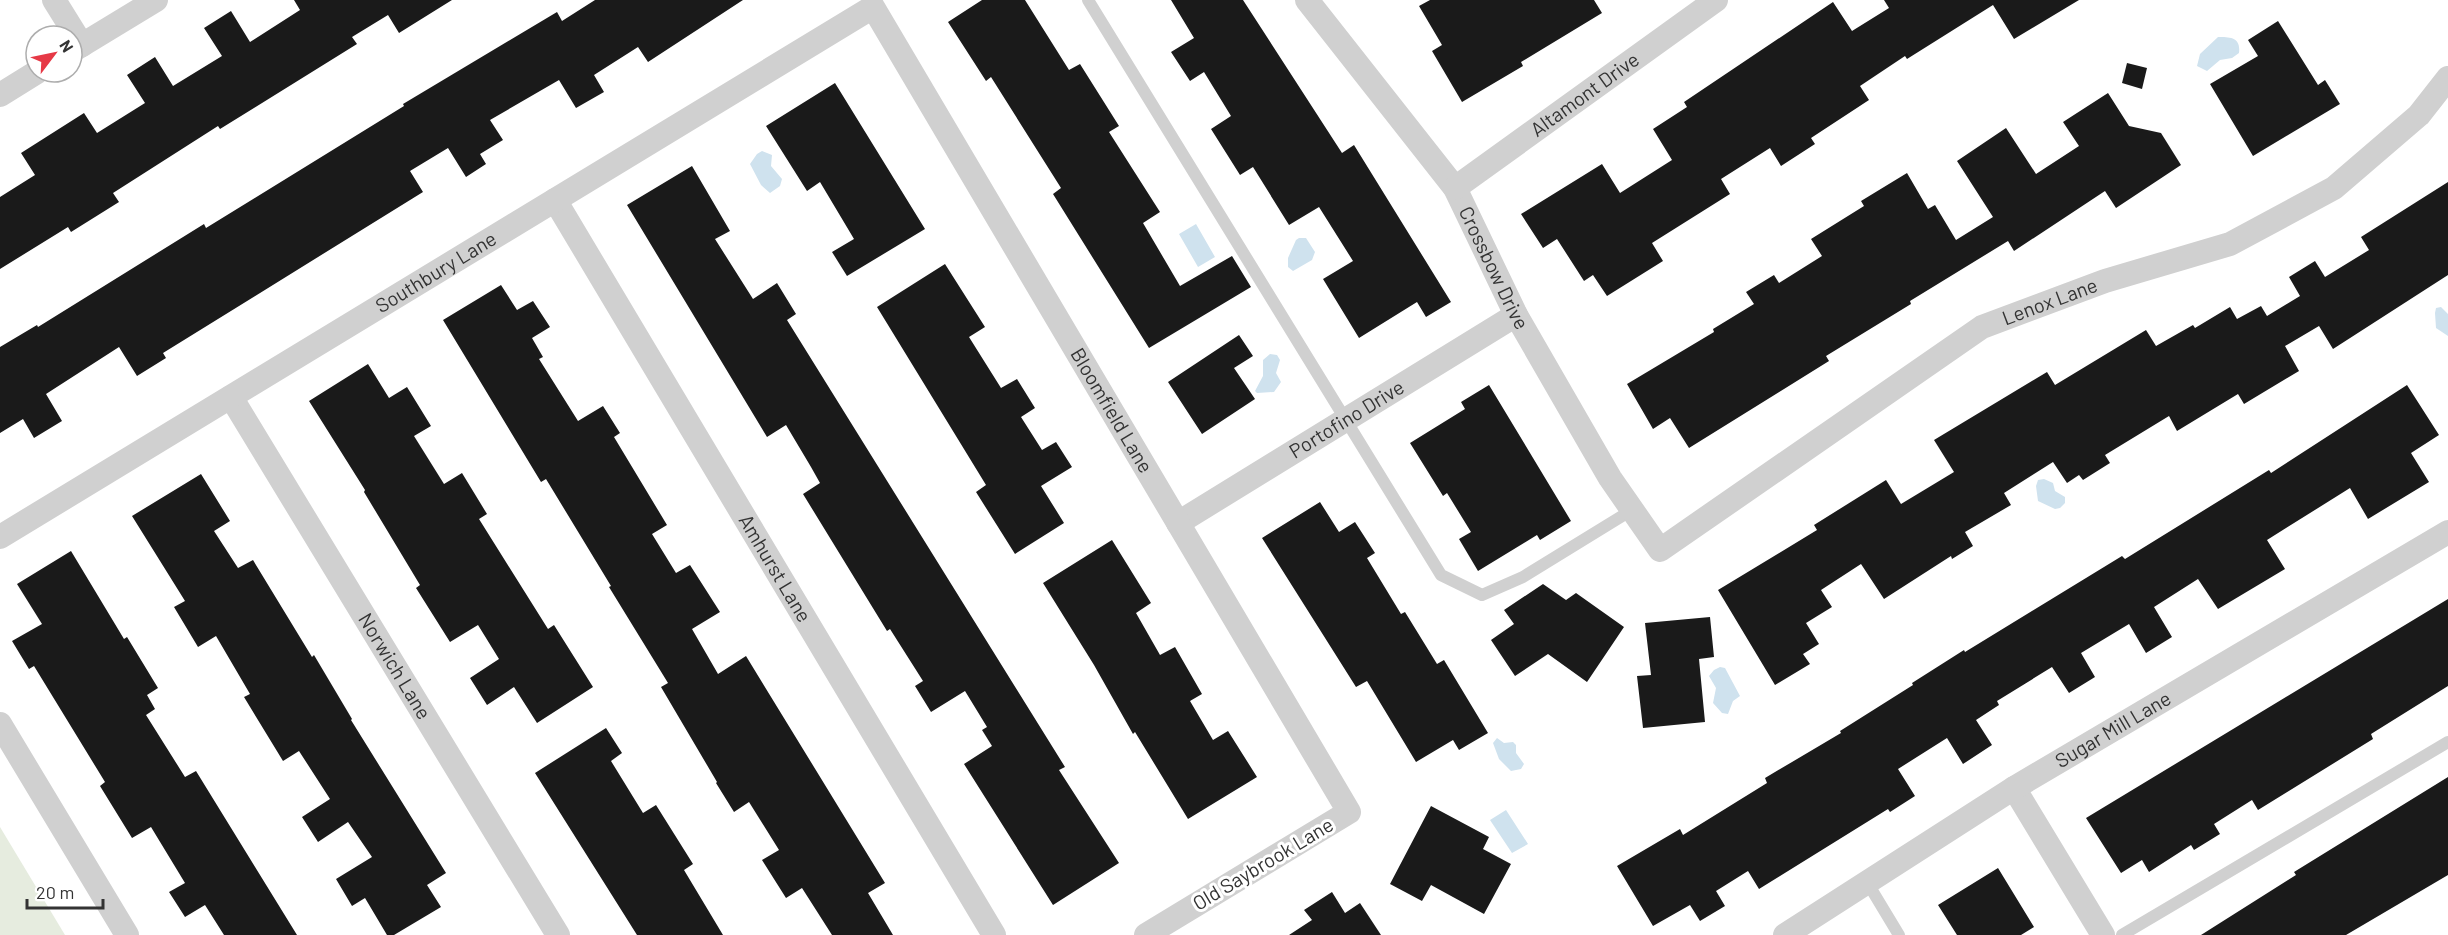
<svg xmlns="http://www.w3.org/2000/svg" width="2448" height="935" font-family="Barlow,sans-serif">
  <style>
    .green { fill: #e6ecdf }
    .water { fill: #cfe2ee }
    .building { fill: #1a1a1a }
    .lines { fill: none; stroke-linecap: round; stroke-linejoin: round }
    .lane { stroke: #d0d0d0; stroke-width: 12 }
    .street { stroke: #d0d0d0; stroke-width: 24 }
    .labels { text-anchor: middle; stroke-width: 6; stroke-linejoin: round; paint-order: stroke }
    .street-label { font-size: 20px; fill: #333; stroke: #fff }
  </style>
  <rect width="100%" height="100%" fill="#fff"/>
  <path class="green" d="M 0,827 L 65,935 L 0,935 Z"/>
  <path class="water" d="M 2218,37 C 2230,37 2241,37 2239,53 L 2232,58 L 2220,60 L 2207,71 L 2197,66 L 2200,54 Z
    M 762,151 L 772,155 L 771,166 L 782,179 L 780,186 L 770,193 L 761,185 L 750,164 L 757,154 Z
    M 1196,224 L 1215,257 L 1198,267 L 1179,234 Z
    M 1299,238 L 1306,238 L 1315,252 L 1312,260 L 1293,271 L 1288,267 L 1288,258 L 1296,240 Z
    M 2441,307 L 2448,314 L 2448,336 L 2436,328 L 2435,313 L 2436,308 Z
    M 1270,354 L 1277,355 L 1280,360 L 1276,373 L 1281,382 L 1274,392 L 1257,393 L 1255,391 L 1263,376 L 1263,360 Z
    M 2044,479 L 2053,483 L 2055,491 L 2065,497 L 2065,503 L 2060,508 L 2055,509 L 2038,501 L 2036,486 L 2038,480 Z
    M 1720,667 L 1725,668 L 1740,696 L 1733,701 L 1728,714 L 1722,713 L 1713,703 L 1716,688 L 1709,676 L 1714,670 Z
    M 1497,738 L 1504,743 L 1513,742 L 1516,745 L 1516,753 L 1524,764 L 1521,769 L 1511,771 L 1499,759 L 1493,743 Z
    M 1506,810 L 1528,844 L 1512,853 L 1490,820 Z"/>
  <path class="building" d="M 294,0 L 452,0 L 399,33 L 388,15 L 352,37 L 357,44 L 220,129 L 218,126 L 113,193 L 119,202 L 71,232 L 68,227 L 0,269 L 0,197 L 35,175 L 21,153 L 84,113 L 97,133 L 145,103 L 127,75 L 155,57 L 173,86 L 222,56 L 204,28 L 231,11 L 250,42 L 300,10 Z
    M 595,0 L 743,0 L 648,62 L 638,47 L 594,75 L 604,92 L 576,108 L 559,80 L 490,120 L 503,140 L 480,154 L 486,164 L 466,177 L 448,148 L 410,171 L 423,192 L 163,353 L 166,358 L 137,376 L 119,347 L 46,394 L 62,421 L 34,438 L 23,419 L 0,433 L 0,347 L 37,325 L 38,327 L 204,224 L 206,228 L 404,106 L 403,104 L 557,12 L 562,21 Z
    M 982,0 L 1025,0 L 1069,70 L 1080,64 L 1119,126 L 1109,132 L 1160,212 L 1143,223 L 1180,286 L 1232,256 L 1251,287 L 1149,348 L 1053,194 L 1061,188 L 991,77 L 986,81 L 948,22 Z
    M 1171,0 L 1243,0 L 1342,153 L 1354,145 L 1451,302 L 1426,317 L 1417,302 L 1359,338 L 1323,279 L 1353,261 L 1319,207 L 1289,225 L 1253,167 L 1240,175 L 1211,129 L 1231,116 L 1204,72 L 1190,81 L 1171,52 L 1194,38 Z
    M 1430,0 L 1594,0 L 1602,13 L 1521,62 L 1523,66 L 1462,102 L 1432,51 L 1442,45 L 1419,6 Z
    M 1884,0 L 2079,0 L 2014,39 L 1993,5 L 1907,59 L 1905,56 L 1860,86 L 1869,100 L 1811,138 L 1815,144 L 1781,166 L 1770,148 L 1721,179 L 1730,194 L 1652,243 L 1663,261 L 1607,296 L 1593,275 L 1584,281 L 1557,239 L 1543,248 L 1521,214 L 1602,164 L 1620,193 L 1672,160 L 1653,129 L 1687,107 L 1684,102 L 1833,2 L 1852,31 L 1889,8 Z
    M 2278,21 L 2318,85 L 2325,80 L 2340,104 L 2253,156 L 2210,84 L 2258,56 L 2248,40 Z
    M 2127,63 L 2147,68 L 2142,89 L 2122,83 Z
    M 835,83 L 925,229 L 847,276 L 832,252 L 854,239 L 820,182 L 807,191 L 766,126 Z
    M 2108,93 L 2129,126 L 2161,133 L 2181,165 L 2116,208 L 2105,191 L 2014,251 L 2008,241 L 1910,301 L 1911,304 L 1826,356 L 1829,361 L 1689,448 L 1670,418 L 1653,429 L 1627,384 L 1714,332 L 1713,329 L 1754,304 L 1746,292 L 1774,275 L 1779,283 L 1822,256 L 1811,239 L 1864,206 L 1861,201 L 1907,173 L 1928,209 L 1935,205 L 1956,240 L 1993,217 L 1957,161 L 2006,128 L 2036,174 L 2079,146 L 2063,122 Z
    M 692,166 L 730,231 L 715,239 L 753,299 L 777,283 L 796,314 L 787,320 L 1065,767 L 1059,770 L 1119,863 L 1053,905 L 964,764 L 992,746 L 982,730 L 987,727 L 965,691 L 931,712 L 915,686 L 923,681 L 890,629 L 887,631 L 803,494 L 820,483 L 811,467 L 786,425 L 767,437 L 627,205 Z
    M 2448,182 L 2448,275 L 2333,349 L 2319,326 L 2285,346 L 2299,371 L 2244,404 L 2238,394 L 2177,431 L 2169,416 L 2105,455 L 2110,463 L 2083,480 L 2079,475 L 2067,483 L 2053,462 L 2004,493 L 2011,505 L 1965,532 L 1973,546 L 1952,559 L 1951,556 L 1884,599 L 1861,564 L 1821,590 L 1832,607 L 1806,623 L 1819,644 L 1803,654 L 1810,664 L 1775,685 L 1718,590 L 1817,530 L 1814,525 L 1886,480 L 1901,504 L 1954,472 L 1934,440 L 2047,372 L 2055,385 L 2146,330 L 2156,346 L 2193,325 L 2195,328 L 2230,307 L 2237,319 L 2261,306 L 2267,316 L 2300,296 L 2289,277 L 2315,261 L 2325,277 L 2369,250 L 2361,237 Z
    M 945,264 L 985,327 L 969,337 L 1001,388 L 1017,379 L 1035,408 L 1021,417 L 1042,450 L 1056,442 L 1072,467 L 1041,486 L 1064,523 L 1015,554 L 976,492 L 986,485 L 877,307 Z
    M 501,285 L 517,310 L 533,301 L 550,327 L 532,338 L 543,357 L 539,359 L 578,421 L 603,406 L 620,433 L 614,437 L 667,525 L 652,534 L 676,573 L 690,565 L 720,612 L 692,629 L 718,674 L 746,656 L 885,883 L 868,893 L 893,935 L 832,935 L 802,888 L 786,898 L 762,860 L 779,850 L 749,802 L 734,812 L 716,783 L 717,782 L 661,687 L 668,683 L 609,587 L 611,586 L 546,479 L 541,482 L 443,320 Z
    M 1239,335 L 1253,356 L 1234,368 L 1255,399 L 1202,434 L 1168,382 Z
    M 368,364 L 389,398 L 407,387 L 431,426 L 414,436 L 444,484 L 462,473 L 487,514 L 479,519 L 548,629 L 554,625 L 593,687 L 537,723 L 514,687 L 487,705 L 470,678 L 499,659 L 478,625 L 450,642 L 416,588 L 420,585 L 364,492 L 365,490 L 309,401 Z
    M 1489,385 L 1571,521 L 1540,540 L 1537,535 L 1478,571 L 1459,539 L 1471,532 L 1447,493 L 1443,496 L 1410,443 L 1465,409 L 1461,402 Z
    M 2407,385 L 2439,435 L 2411,453 L 2429,482 L 2368,519 L 2350,488 L 2267,540 L 2285,569 L 2218,609 L 2198,579 L 2154,607 L 2172,637 L 2146,653 L 2129,624 L 2081,653 L 2095,677 L 2069,693 L 2052,667 L 1997,701 L 1999,705 L 1976,720 L 1992,745 L 1963,764 L 1947,738 L 1898,769 L 1915,796 L 1890,812 L 1888,809 L 1759,889 L 1748,871 L 1716,891 L 1725,906 L 1700,921 L 1690,905 L 1653,926 L 1617,866 L 1680,829 L 1683,835 L 1767,783 L 1765,778 L 1841,733 L 1840,731 L 1913,685 L 1912,683 L 1964,650 L 1965,652 L 2122,556 L 2125,559 L 2269,470 L 2271,473 Z
    M 201,474 L 230,521 L 214,531 L 238,568 L 253,560 L 312,657 L 314,655 L 352,719 L 351,720 L 446,873 L 427,885 L 441,907 L 394,935 L 387,935 L 365,898 L 352,906 L 336,879 L 372,857 L 348,822 L 318,842 L 302,817 L 330,799 L 299,751 L 283,761 L 244,697 L 250,694 L 216,636 L 198,647 L 174,607 L 185,601 L 132,516 Z
    M 1320,502 L 1339,532 L 1355,522 L 1375,553 L 1367,558 L 1401,614 L 1405,612 L 1437,664 L 1444,660 L 1488,733 L 1459,750 L 1453,740 L 1416,762 L 1367,681 L 1356,687 L 1262,538 Z
    M 1112,540 L 1151,603 L 1136,613 L 1160,655 L 1175,647 L 1202,694 L 1190,701 L 1213,740 L 1228,731 L 1257,777 L 1188,819 L 1135,732 L 1133,734 L 1094,665 L 1043,583 Z
    M 71,551 L 124,639 L 127,637 L 158,688 L 147,695 L 155,709 L 146,715 L 185,777 L 196,771 L 297,935 L 224,935 L 205,905 L 185,917 L 169,892 L 185,883 L 151,827 L 132,838 L 100,786 L 105,782 L 34,666 L 29,669 L 12,641 L 42,624 L 17,584 Z
    M 1543,584 L 1566,600 L 1576,593 L 1624,627 L 1587,682 L 1548,654 L 1515,676 L 1491,640 L 1514,624 L 1504,610 Z
    M 2448,599 L 2448,686 L 2371,734 L 2373,739 L 2258,810 L 2252,800 L 2214,824 L 2220,834 L 2194,850 L 2191,845 L 2149,872 L 2142,860 L 2121,873 L 2086,818 Z
    M 1710,617 L 1714,657 L 1699,659 L 1705,722 L 1643,728 L 1637,676 L 1651,675 L 1645,623 Z
    M 606,728 L 622,753 L 611,761 L 643,813 L 656,805 L 693,864 L 684,870 L 723,935 L 637,935 L 535,773 Z
    M 2448,777 L 2448,875 L 2346,935 L 2201,935 L 2296,875 L 2294,872 Z
    M 1431,806 L 1489,837 L 1483,849 L 1511,864 L 1484,914 L 1431,885 L 1422,901 L 1390,884 Z
    M 1998,868 L 2034,927 L 2021,935 L 1957,935 L 1938,905 Z
    M 1332,892 L 1345,913 L 1360,903 L 1381,935 L 1289,935 L 1312,920 L 1304,910 Z"/>
  <g class="lines">
    <path class="lane" d="M 1088,0 L 1441,575 L 1482,595 L 1523,577 L 1632,510
      M 1867,882 L 1899,935
      M 2122,935 L 2448,742"/>
    <g class="street">
      <path d="M 54,0 L 82,45"/>
      <path id="s1" d="M 1307,0 L 1455,188 L 1516,315 L 1610,478 L 1660,550 L 1982,327 L 2105,281 L 2230,244 L 2334,188 L 2419,115 L 2448,78"/>
      <path d="M 72,51 L 156,0"/>
      <path d="M 0,95 L 37,72"/>
      <path id="s2" d="M 1455,188 L 1716,0"/>
      <path id="s3" d="M 555,200 L 994,935"/>
      <path id="s4" d="M 231,397 L 558,935"/>
      <path id="s5" d="M 1178,523 L 1516,315"/>
      <path id="s6" d="M 0,537 L 873,7 L 1349,812 L 1146,935"/>
      <path d="M 0,724 L 127,935"/>
      <path d="M 2014,788 L 2103,935"/>
      <path id="s7" d="M 1785,935 L 2014,788 L 2448,532"/>
    </g>
  </g>
  <g class="labels">
    <g class="street-label">
      <text dy="7" stroke="none"><textPath href="#s2" startOffset="160">Altamont Drive</textPath></text>
      <text dy="7" stroke="none"><textPath href="#s1" startOffset="328">Crossbow Drive</textPath></text>
      <text dy="7" stroke="none"><textPath href="#s6" startOffset="510">Southbury Lane</textPath></text>
      <text dy="7" stroke="none"><textPath href="#s1" startOffset="1120">Lenox Lane</textPath></text>
      <text dy="7" stroke="none"><textPath href="#s6" startOffset="1490">Bloomfield Lane</textPath></text>
      <text dy="7" stroke="none"><textPath href="#s5" startOffset="198">Portofino Drive</textPath></text>
      <text dy="7" stroke="none"><textPath href="#s3" startOffset="429">Amhurst Lane</textPath></text>
      <text dy="7" stroke="none"><textPath href="#s4" startOffset="315">Norwich Lane</textPath></text>
      <text dy="7" stroke="none"><textPath href="#s7" startOffset="387">Sugar Mill Lane</textPath></text>
      <text transform="translate(1263 864) rotate(-31)" y="7">Old Saybrook Lane</text>
    </g>
  </g>
  <g transform="translate(54 54) rotate(58)"><circle r="28" fill="#ffffff" stroke="#adadad" stroke-width="1.5"/>
  <path d="M0-4.5L10 22L0 15L-10 22Z" fill="#e63946"/>
  <text y="-9" font-size="16" font-weight="bold" text-anchor="middle" fill="#333333">N</text>
  </g>
  <path d="M27 899v9h76v-9" fill="none" stroke="#333333" stroke-width="3"/>
  <text x="36" y="899" font-size="18" fill="#333333" stroke="#ffffff" stroke-width="4.5" paint-order="stroke">20 m</text>
</svg>
